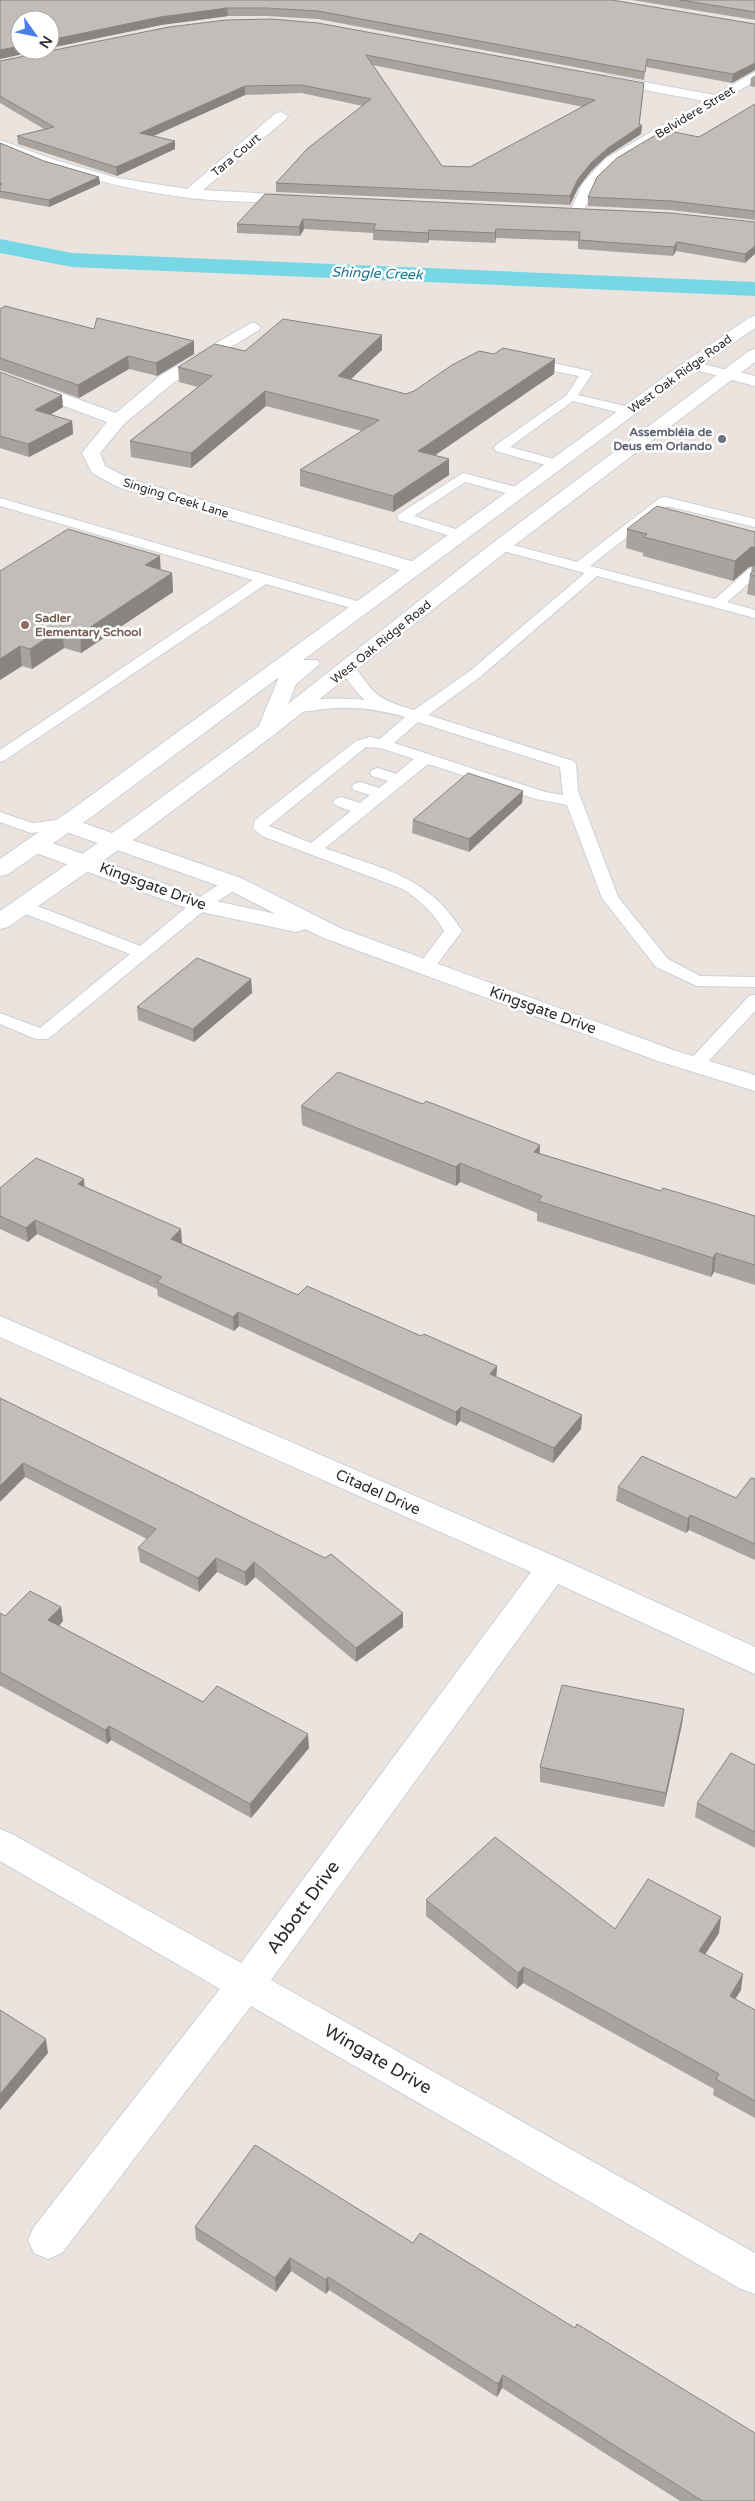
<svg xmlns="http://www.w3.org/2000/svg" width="755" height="2501" font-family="'Varela Round',sans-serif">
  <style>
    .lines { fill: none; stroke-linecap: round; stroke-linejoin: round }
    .canal { fill: #78d7e5; fill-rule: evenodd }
    .service-casing { stroke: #cbd0da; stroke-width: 2 }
    .minor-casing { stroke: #cbd0da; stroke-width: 2 }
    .tertiary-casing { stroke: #cbd0da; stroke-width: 2 }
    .service { fill: #fff; fill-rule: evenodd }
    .minor { fill: #fff; fill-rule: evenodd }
    .tertiary { fill: #fff; fill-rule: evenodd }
    .wall { fill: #a8a39f; fill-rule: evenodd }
    .shaded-wall { fill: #888482 }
    .building { fill: #c3bdb9; stroke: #888482; fill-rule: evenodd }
    .worship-dot { fill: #6b7280; stroke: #fff; stroke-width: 2 }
    .education-dot { fill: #8d6e63; stroke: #fff; stroke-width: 2 }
    .labels { text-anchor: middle; stroke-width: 5; stroke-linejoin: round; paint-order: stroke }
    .far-street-label { font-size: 12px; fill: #2a2a2a; stroke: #fff }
    .far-worship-label { font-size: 12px; font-weight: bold; fill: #5b616d; stroke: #fff; text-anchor: end }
    .far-education-label { font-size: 12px; font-weight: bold; fill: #785e54; stroke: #fff; text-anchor: start }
    .far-water-label { font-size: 14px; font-style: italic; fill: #187790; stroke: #fff }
    .street-label { font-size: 15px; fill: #2a2a2a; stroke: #fff }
    .near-street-label { font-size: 18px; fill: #2a2a2a; stroke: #fff }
  </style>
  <rect width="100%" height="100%" fill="#ebe3dd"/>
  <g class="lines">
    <path class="canal" d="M 0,239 L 72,253 L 755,282 L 755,296 L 72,267 L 0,253 Z"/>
    <defs>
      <path id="service" d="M 529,358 L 590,371 L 592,374 L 578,395 L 633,408 L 635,411 L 629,415 L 573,401 L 510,447 L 561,461 L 562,464 L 561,467 L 556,468 L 496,451 L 494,448 L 496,445 L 567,395 L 579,376 L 525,365 L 525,359 Z
        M 691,361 L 731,371 L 733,374 L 727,378 L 687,368 L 687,362 Z
        M 463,473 L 523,489 L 525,492 L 518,496 L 465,482 L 414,516 L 465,532 L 467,535 L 460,539 L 399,520 L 397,517 L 399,514 Z
        M 665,497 L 755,519 L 755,527 L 667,506 L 590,566 L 715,599 L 750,568 L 755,567 L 755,578 L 727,602 L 755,610 L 755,618 L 597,576 L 480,677 L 428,715 L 573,761 L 576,764 L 578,791 L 618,897 L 668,959 L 700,976 L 755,977 L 755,987 L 697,986 L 656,967 L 602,898 L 567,805 L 536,799 L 428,764 L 325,848 C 381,869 428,875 462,931 L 432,971 L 420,971 L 417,967 L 444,931 C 434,913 420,900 403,889 L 262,836 L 253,828 L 255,820 L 356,741 L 370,737 L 380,739 L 405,717 C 378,709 352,706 324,709 C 315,710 296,715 290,707 C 298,696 351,699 365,700 C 355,691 347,681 342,668 L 349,664 L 354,665 C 375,696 377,699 414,710 L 470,671 L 585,573 L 496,549 L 494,546 L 496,543 L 501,542 L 577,562 L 660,498 ZM 418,722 L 560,767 L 563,795 L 545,792 L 394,743 ZM 366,747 L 381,748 L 414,759 L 396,774 L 378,768 L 372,770 L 370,773 L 372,776 L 388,781 L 379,788 L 360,782 L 354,784 L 352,787 L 354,790 L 370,795 L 360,803 L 341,797 L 335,799 L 333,802 L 335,805 L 351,811 L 311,843 L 269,826 Z
        M 0,498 L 367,604 L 369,607 L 362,611 L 266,584 L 5,760 L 0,762 L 0,750 L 253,580 L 0,506 Z
        M 0,812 L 32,823 L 66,819 L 74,824 L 66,829 L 31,833 L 0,822 Z
        M 233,878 L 239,879 L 241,883 L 239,887 L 206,909 L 48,1039 L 36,1039 L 0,1024 L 0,1013 L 40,1028 L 130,954 L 15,910 L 13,906 L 15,902 L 27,902 L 140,946 L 194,901 L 227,879 Z
        M 755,995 L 755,1011 L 701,1069 L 689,1069 L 686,1065 L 689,1061 L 749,996 Z"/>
      <path id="minor" d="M 755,72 L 755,81 L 615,165 L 595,185 L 582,215 L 572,215 L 570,212 L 582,184 L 605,159 L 704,101 L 607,83 L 602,82 L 601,79 L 602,76 L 607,75 L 714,95 Z
        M 281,112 L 288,116 L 286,119 L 203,190 L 305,196 L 307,199 L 305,202 L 300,203 C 263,202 225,202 189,198 C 123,190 62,172 0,149 L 0,140 L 55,160 L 117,178 L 187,189 L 276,113 Z
        M 253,322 L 261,327 L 259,330 L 173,383 L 124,424 L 100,453 L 105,466 L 130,479 L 421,564 L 423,568 L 421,572 L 407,572 L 118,487 L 92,473 L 82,453 L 107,422 L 0,382 L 0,371 L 116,413 L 161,375 Z
        M 727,369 L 755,376 L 755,386 L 721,377 L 719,374 L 721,371 Z
        M 66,817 L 241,878 L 340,928 L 676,1051 L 755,1075 L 755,1091 L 658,1061 L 324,938 L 305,929 L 296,932 L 192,910 L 28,850 L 25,845 L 28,840 L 36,838 L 44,840 L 206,899 L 276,914 L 225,888 L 58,829 L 55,824 L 58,819 Z
        M 0,1316 L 563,1560 L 755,1647 L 755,1674 L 558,1584 L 271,1980 L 755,2253 L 755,2294 L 741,2289 L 251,2006 L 62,2253 L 48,2259 L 34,2253 L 28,2240 L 34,2227 L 220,1989 L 0,1861 L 0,1829 L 12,1834 L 241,1963 L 531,1572 L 0,1337 Z"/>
      <path id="tertiary" d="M 755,316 L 755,328 L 697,368 L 303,660 L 317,660 L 320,664 L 296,684 L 288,704 L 494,542 L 749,351 L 755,349 L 755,362 L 508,550 L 275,734 L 144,832 L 8,927 L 0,929 L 0,911 L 128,822 L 259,726 L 279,677 L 94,815 L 8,874 L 0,876 L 0,859 L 78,805 L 685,362 L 749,318 Z"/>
    </defs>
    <use href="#service" class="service-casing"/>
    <use href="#minor" class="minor-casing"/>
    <use href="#tertiary" class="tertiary-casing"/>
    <use href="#service" class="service"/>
    <use href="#minor" class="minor"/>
    <use href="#tertiary" class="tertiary"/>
  </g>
  <path class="wall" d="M 0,0 L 755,24 L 755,70 L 732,83 L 646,67 L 644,80 L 318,19 L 266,16 L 228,16 L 161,25 L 50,48 L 50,20 L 20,50 L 41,50 L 0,59 Z
    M 632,0 L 755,0 L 755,20 Z
    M 169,27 L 643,92 L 639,125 L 642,125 L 641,134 L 607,156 L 591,171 L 578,188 L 570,205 L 276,192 L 276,183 L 363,106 L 301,93 L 245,95 L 153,136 L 175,149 L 117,176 L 18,144 L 17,136 L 44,129 L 0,103 L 0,61 ZM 372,65 L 584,107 L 470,167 L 442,166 Z
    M 755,75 L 755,87 L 750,86 L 751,78 Z
    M 755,104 L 755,220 L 670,210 L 588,206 L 588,197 L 699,137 Z
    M 0,143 L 44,161 L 99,177 L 100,184 L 49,207 L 0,198 Z
    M 265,194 L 755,222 L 745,263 L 676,251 L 673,256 L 578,249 L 578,241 L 496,238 L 495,243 L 429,240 L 428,243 L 373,240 L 373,233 L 304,229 L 300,236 L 237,233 L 237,224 Z
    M 0,309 L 94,329 L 194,341 L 194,354 L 157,376 L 129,369 L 79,398 L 0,370 Z
    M 382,335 L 382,350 L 351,379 L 406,394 L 414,391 L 494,354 L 555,359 L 554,374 L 434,455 L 449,459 L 449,475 L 393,512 L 300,486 L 300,470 L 362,431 L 266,406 L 191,468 L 131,457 L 130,441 L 198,387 L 179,382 L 178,367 L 245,351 Z
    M 0,372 L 63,407 L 50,415 L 72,421 L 73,434 L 29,457 L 0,448 Z
    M 627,529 L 755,532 L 755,596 L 747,594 L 750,574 L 751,573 L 752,566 L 749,567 L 733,581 L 643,556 L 643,553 L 626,548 Z
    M 161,570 L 172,573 L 173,592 L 81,653 L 64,648 L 32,669 L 22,666 L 0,680 L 0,571 Z
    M 523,791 L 522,803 L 469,852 L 412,833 L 413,820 Z
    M 251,979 L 252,993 L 194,1042 L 138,1020 L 137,1007 Z
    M 301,1106 L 539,1153 L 661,1191 L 755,1216 L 755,1285 L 714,1272 L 711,1277 L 537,1221 L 537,1213 L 460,1182 L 456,1186 L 302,1125 Z
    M 84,1179 L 84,1187 L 182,1243 L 298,1295 L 421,1336 L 497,1366 L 496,1377 L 582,1415 L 581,1429 L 553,1463 L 460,1421 L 456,1426 L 239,1326 L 234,1331 L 158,1296 L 157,1289 L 37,1234 L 28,1242 L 0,1229 L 0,1188 Z
    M 0,1398 L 403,1627 L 356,1662 L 255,1577 L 246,1586 L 217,1572 L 199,1592 L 140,1562 L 138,1548 L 147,1539 L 25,1477 Z
    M 755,1479 L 755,1560 L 689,1530 L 686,1533 L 616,1501 L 618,1487 L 736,1498 Z
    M 61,1607 L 63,1621 L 59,1626 L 203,1702 L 309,1748 L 251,1818 L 111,1740 L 107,1744 L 1,1686 L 0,1686 L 0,1613 L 5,1616 Z
    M 684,1709 L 682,1724 L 664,1807 L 540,1782 L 540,1767 Z
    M 755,1765 L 755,1848 L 695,1817 L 697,1803 Z
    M 426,1900 L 615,1929 L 719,1933 L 705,1954 L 741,1990 L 735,1999 L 755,2010 L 755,2118 L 713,2095 L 714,2089 L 523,1983 L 517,1989 L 426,1916 Z
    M 255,2145 L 755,2501 L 680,2501 L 502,2388 L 497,2397 L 329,2290 L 326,2294 L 291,2271 L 276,2292 L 196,2240 L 195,2227 Z"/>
  <path class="shaded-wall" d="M 227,8 L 228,16 L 161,25 L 50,48 L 50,40 L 160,17 Z
    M 20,46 L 20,50 L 41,50 L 0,59 L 0,50 Z
    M 755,63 L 755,70 L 732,83 L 733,74 Z
    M 644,83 L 639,127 L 642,125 L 641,134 L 607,156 L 591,171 L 578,188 L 570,205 L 570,196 L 578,179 Z
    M 245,86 L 245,95 L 140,142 L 140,133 Z
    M 175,141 L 175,149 L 117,176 L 116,167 Z
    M 99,177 L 100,184 L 49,207 L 49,200 Z
    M 303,219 L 304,229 L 300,236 L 299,227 Z
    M 496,229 L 496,238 L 495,243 L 495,233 Z
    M 429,230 L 429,240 L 428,243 L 428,233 Z
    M 677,242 L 676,251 L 673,256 L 674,247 Z
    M 755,246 L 755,254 L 745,263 L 745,254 Z
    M 382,335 L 382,350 L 338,391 L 338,376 Z
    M 194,341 L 194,354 L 157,376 L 156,363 Z
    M 128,356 L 129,369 L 79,398 L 78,385 Z
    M 555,359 L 554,374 L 418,467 L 418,451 Z
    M 265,391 L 266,406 L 191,468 L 191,453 Z
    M 62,395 L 63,407 L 36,423 L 35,410 Z
    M 72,421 L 73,434 L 29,457 L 28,444 Z
    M 449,459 L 449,475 L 393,512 L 393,496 Z
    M 751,547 L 755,547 L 755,566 L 749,567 L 733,581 L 735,561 Z
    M 160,556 L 161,575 L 145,565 Z
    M 172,573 L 173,592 L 81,653 L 80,634 Z
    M 62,628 L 64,648 L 32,669 L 30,649 Z
    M 20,646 L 22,666 L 0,680 L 0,659 Z
    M 523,791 L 522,803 L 469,852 L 469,839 Z
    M 251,979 L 252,993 L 194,1042 L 193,1029 Z
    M 540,1145 L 539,1164 L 534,1152 Z
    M 460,1163 L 460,1182 L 456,1186 L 456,1167 Z
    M 84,1179 L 85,1193 L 78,1184 Z
    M 35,1220 L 37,1234 L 28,1242 L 26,1228 Z
    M 181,1229 L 182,1243 L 172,1253 L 171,1239 Z
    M 716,1253 L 714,1272 L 711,1277 L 713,1258 Z
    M 238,1312 L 239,1326 L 234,1331 L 233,1317 Z
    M 497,1366 L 496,1380 L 490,1374 Z
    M 461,1407 L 460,1421 L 456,1426 L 456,1412 Z
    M 582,1415 L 581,1429 L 553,1463 L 554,1448 Z
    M 23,1463 L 25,1477 L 0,1502 L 0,1486 Z
    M 690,1515 L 689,1530 L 686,1533 L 688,1519 Z
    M 216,1558 L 217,1572 L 199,1592 L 198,1578 Z
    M 254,1562 L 255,1577 L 246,1586 L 245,1572 Z
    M 61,1607 L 63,1621 L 50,1635 L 48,1620 Z
    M 403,1613 L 403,1627 L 356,1662 L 356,1648 Z
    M 684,1709 L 682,1724 L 664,1807 L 666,1793 Z
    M 109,1726 L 111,1740 L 107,1744 L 105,1730 Z
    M 308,1734 L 309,1748 L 251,1818 L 250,1804 Z
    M 721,1917 L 719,1933 L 697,1967 L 699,1951 Z
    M 524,1967 L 523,1983 L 517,1989 L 518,1973 Z
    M 743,1974 L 741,1990 L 727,2012 L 730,1996 Z
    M 46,2039 L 48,2053 L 0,2110 L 0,2094 Z
    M 290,2258 L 291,2271 L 276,2292 L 275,2278 Z
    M 328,2277 L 329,2290 L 326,2294 L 326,2280 Z
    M 503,2375 L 502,2388 L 497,2397 L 498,2384 Z"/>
  <path class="building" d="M 0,0 L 612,0 L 755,24 L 755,63 L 733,74 L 647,59 L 645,72 L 318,11 L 266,8 L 227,8 L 160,17 L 50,40 L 50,20 L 20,20 L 20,46 L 0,50 Z
    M 680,0 L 755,0 L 755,12 Z
    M 272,19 L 318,23 L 644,83 L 639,125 L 642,125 L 608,148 L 592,162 L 578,179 L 570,196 L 276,183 L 308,148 L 371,99 L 301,85 L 245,86 L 140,133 L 175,141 L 116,167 L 17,136 L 54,127 L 0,96 L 0,61 L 169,27 L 226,20 ZM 366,55 L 595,100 L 470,167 L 442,166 Z
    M 755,104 L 755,211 L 671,201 L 588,197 L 597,177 L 617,158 L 664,130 L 699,137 Z
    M 0,143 L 44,161 L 99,177 L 49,200 L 0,191 L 0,185 L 2,184 L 0,183 Z
    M 265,194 L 671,213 L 755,222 L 755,246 L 745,254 L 677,242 L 674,247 L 579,240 L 580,232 L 496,229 L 495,233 L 429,230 L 428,233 L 373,230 L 376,224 L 303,219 L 299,227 L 237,224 Z
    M 5,306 L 94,329 L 97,318 L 194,341 L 156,363 L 128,356 L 78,385 L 0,358 L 0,309 Z
    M 283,319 L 382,335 L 338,376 L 406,394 L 414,391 L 452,365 L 479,351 L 494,354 L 503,348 L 555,359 L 418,451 L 449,459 L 393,496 L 300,470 L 379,420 L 265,391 L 191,453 L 130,441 L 212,376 L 178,367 L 215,344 L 245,351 Z
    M 0,372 L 62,395 L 35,410 L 72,421 L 28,444 L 0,436 Z
    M 657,506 L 755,532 L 755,547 L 751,547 L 735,561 L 644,537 L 647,534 L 627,529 Z
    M 68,529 L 160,556 L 145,565 L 172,573 L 80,634 L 62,628 L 30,649 L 20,646 L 0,659 L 0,571 Z
    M 755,570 L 755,576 L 750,574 Z
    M 468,773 L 523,791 L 469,839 L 413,820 Z
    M 197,958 L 251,979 L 193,1029 L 137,1007 Z
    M 338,1072 L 423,1104 L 426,1101 L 540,1145 L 534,1152 L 661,1191 L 663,1188 L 755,1216 L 755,1265 L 716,1253 L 713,1258 L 538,1201 L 542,1196 L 460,1163 L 456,1167 L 301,1106 Z
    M 36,1158 L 84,1179 L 78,1184 L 181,1229 L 171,1239 L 298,1295 L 307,1286 L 421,1336 L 424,1334 L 497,1366 L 490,1374 L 582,1415 L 554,1448 L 461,1407 L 456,1412 L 238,1312 L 233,1317 L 157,1282 L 162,1277 L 35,1220 L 26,1228 L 0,1216 L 0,1188 Z
    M 0,1398 L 325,1558 L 331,1554 L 403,1613 L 356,1648 L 254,1562 L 245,1572 L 216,1558 L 198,1578 L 138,1548 L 156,1529 L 23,1463 L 0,1486 Z
    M 642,1456 L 736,1498 L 751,1478 L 755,1479 L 755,1544 L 690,1515 L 688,1519 L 618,1487 Z
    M 30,1591 L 61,1607 L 48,1620 L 203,1702 L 217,1686 L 308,1734 L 250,1804 L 109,1726 L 105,1730 L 0,1672 L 0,1613 L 5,1616 Z
    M 562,1685 L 684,1709 L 666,1793 L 540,1767 Z
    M 731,1753 L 755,1765 L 755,1832 L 697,1803 Z
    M 495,1837 L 615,1929 L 648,1879 L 721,1917 L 699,1951 L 743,1974 L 730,1996 L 755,2010 L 755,2101 L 716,2079 L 719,2074 L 524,1967 L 518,1973 L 426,1900 Z
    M 0,2010 L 46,2039 L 0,2094 Z
    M 255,2145 L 413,2243 L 420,2233 L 575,2328 L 577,2324 L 755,2433 L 755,2501 L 701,2501 L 701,2500 L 503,2375 L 498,2384 L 328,2277 L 326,2280 L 290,2258 L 275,2278 L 195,2227 Z"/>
  <circle class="worship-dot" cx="722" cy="439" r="5"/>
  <circle class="education-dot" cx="25" cy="625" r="5"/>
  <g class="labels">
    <g class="far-street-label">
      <text transform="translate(695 112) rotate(-31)" y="4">Belvidere Street</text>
      <text transform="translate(236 155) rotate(-40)" y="4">Tara Court</text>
      <text transform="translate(680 374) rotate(-36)" y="4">West Oak Ridge Road</text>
      <text transform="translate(176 498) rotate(17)" y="4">Singing Creek Lane</text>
      <text transform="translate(381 642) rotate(-39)" y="4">West Oak Ridge Road</text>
    </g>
    <g class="far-worship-label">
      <text x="712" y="436">Assembléia de<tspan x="712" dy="14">Deus em Orlando</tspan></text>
    </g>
    <g class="far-education-label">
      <text x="35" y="622">Sadler<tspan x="35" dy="14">Elementary School</tspan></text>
    </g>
    <g class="far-water-label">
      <text transform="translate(377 273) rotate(2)" y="5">Shingle Creek</text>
    </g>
    <g class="street-label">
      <text transform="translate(153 886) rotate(20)" y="5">Kingsgate Drive</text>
      <text transform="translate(543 1010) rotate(20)" y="5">Kingsgate Drive</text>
      <text transform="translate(378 1492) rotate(24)" y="5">Citadel Drive</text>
    </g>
    <g class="near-street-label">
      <text transform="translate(303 1907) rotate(-54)" y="6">Abbott Drive</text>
      <text transform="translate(378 2059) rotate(30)" y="6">Wingate Drive</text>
    </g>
  </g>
  <g transform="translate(35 35) rotate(123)"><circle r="24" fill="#ffffff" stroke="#aaaaaa"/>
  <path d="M0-4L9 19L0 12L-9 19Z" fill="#4a7eeb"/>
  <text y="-8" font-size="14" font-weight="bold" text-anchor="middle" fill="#2a2a2a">N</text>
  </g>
</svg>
